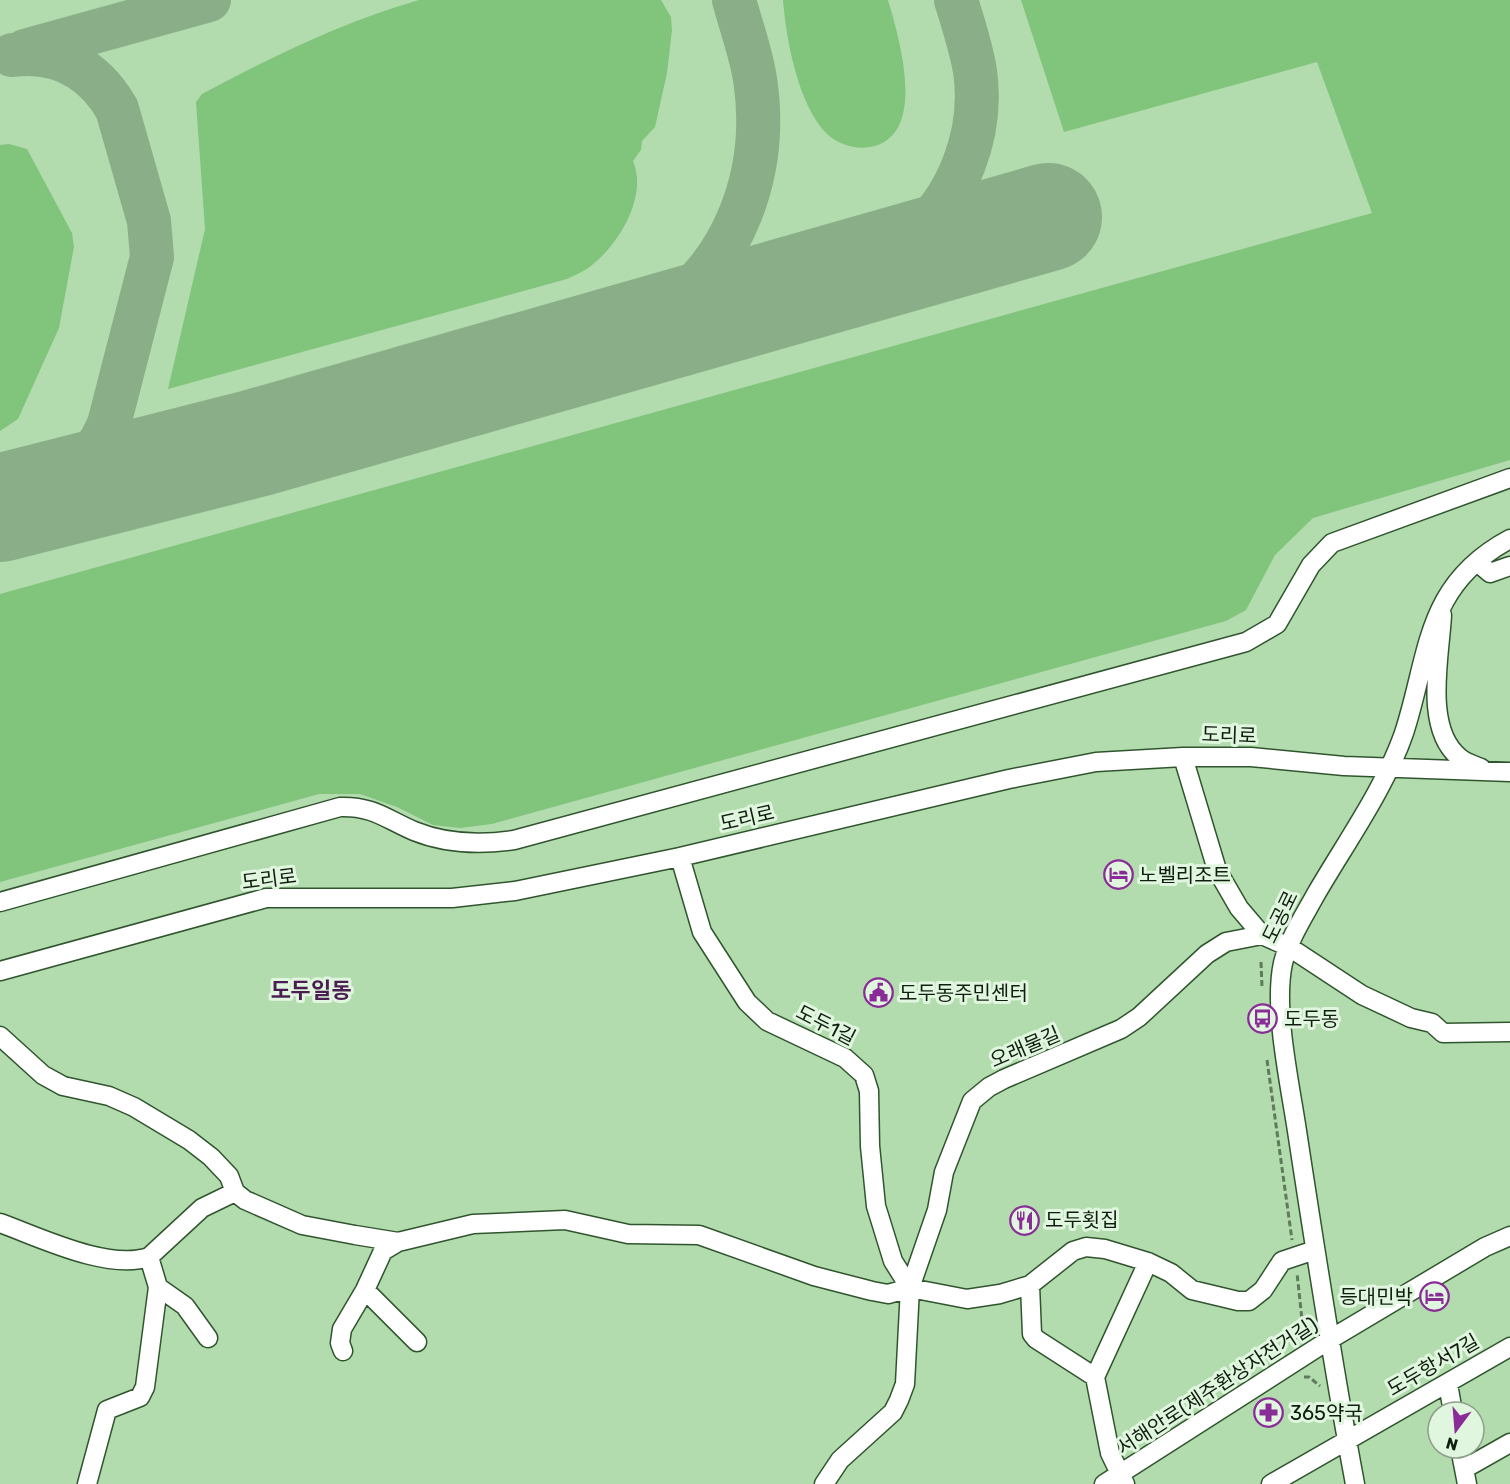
<svg xmlns="http://www.w3.org/2000/svg" width="1510" height="1484" font-family="Rubik,'Noto Sans KR',sans-serif">
  <style>
    .green { fill: #81c47c }
    .lines { fill: none; stroke-linecap: round; stroke-linejoin: round }
    .taxiway { stroke: #8aae88; stroke-width: 44 }
    .runway { stroke: #8aae88; stroke-width: 108 }
    .minor-casing { stroke: #30552e; stroke-width: 21 }
    .path { stroke: #5f7b5c; stroke-width: 3; stroke-dasharray: 6 3; stroke-linecap: butt }
    .minor { stroke: #fff; stroke-width: 18 }
    .labels { text-anchor: middle; stroke-width: 6; stroke-linejoin: round; paint-order: stroke }
    .street-label { font-size: 20px; fill: #0f1e0e; stroke: #e1f6df }
    .poi-label { font-size: 20px; fill: #0f1e0e; stroke: #e1f6df; text-anchor: start }
    .quarter-label { font-size: 22px; font-weight: bold; fill: #4b1e51; stroke: #e1f6df }
  </style>
  <rect width="100%" height="100%" fill="#b2dcae"/>
  <path class="green" d="M 419,0 L 661,0 L 671,17 L 672,30 L 667,73 L 655,127 L 642,141 L 641,150 L 633,161 C 648,196 619,244 592,265 C 585,271 575,275 567,279 L 168,389 L 205,229 L 196,102 L 202,94 C 274,56 340,23 419,0 Z
    M 783,0 L 888,0 C 899,37 929,137 870,147 C 855,150 838,144 827,134 C 798,105 786,39 783,0 Z
    M 1021,0 L 1510,0 L 1510,460 L 1313,518 L 1275,555 L 1246,610 L 1226,621 L 492,824 L 460,828 L 433,825 L 397,807 L 360,794 L 319,794 L 0,882 L 0,594 L 1372,213 L 1317,62 L 1064,132 Z
    M 9,144 L 27,149 L 72,233 L 74,247 L 59,328 L 18,419 L 0,431 L 0,145 Z"/>
  <g class="lines">
    <path class="taxiway" d="M 25,51 L 209,0
      M 867,267 C 881,258 897,251 910,240 C 958,200 984,134 975,71 C 971,47 963,23 956,0
      M 585,350 C 608,340 634,331 655,317 C 736,267 769,170 755,79 C 751,53 741,26 734,0
      M 0,508 C 50,489 87,477 109,424 L 152,257 L 149,221 L 117,109 C 94,69 58,49 12,55"/>
    <path class="runway" d="M 0,508 L 256,443 L 1048,217"/>
    <defs>
      <path id="minor" d="M 1477,562 L 1490,573 L 1510,566
        M 1442,615 C 1440,656 1423,729 1460,758 C 1466,763 1474,765 1481,768
        M 1183,757 L 1217,870 L 1239,908 L 1262,935 L 1289,947 L 1362,995 L 1411,1018 L 1432,1023 L 1443,1033 L 1510,1032
        M 680,857 L 702,932 L 747,1002 L 767,1021 L 845,1058 L 864,1075 L 869,1091 L 870,1146 L 876,1206 L 893,1261 L 910,1288
        M 0,902 L 340,807 C 373,806 386,819 414,831 C 446,844 480,845 514,840 L 1246,642 L 1277,624 L 1311,565 L 1332,543 L 1510,478
        M 0,971 L 266,898 L 452,898 L 515,891 L 680,857 L 1009,779 L 1096,762 L 1183,757 L 1251,757 L 1344,766 L 1510,772
        M 0,1036 L 43,1075 L 63,1086 L 109,1096 L 134,1107 L 189,1140 L 211,1157 L 229,1176 L 235,1192 L 245,1200 L 302,1225 L 355,1235 L 398,1242 L 473,1224 L 565,1220 L 628,1234 L 699,1235 L 814,1276 L 872,1291 L 888,1294 L 910,1288 L 967,1299 L 1000,1294 L 1030,1285 L 1073,1251 L 1086,1247 L 1105,1249 L 1148,1262 L 1171,1273 L 1192,1290 L 1238,1301 L 1249,1301 L 1263,1290 L 1282,1261 L 1315,1250
        M 0,1223 C 39,1237 108,1271 149,1257 L 202,1208 L 235,1192
        M 1030,1285 L 1032,1334 L 1036,1339 L 1095,1377 L 1110,1453 L 1125,1484
        M 158,1287 L 185,1306 L 208,1338
        M 365,1290 L 417,1342
        M 343,1351 L 340,1343 L 342,1329 L 365,1290 L 383,1251 L 398,1242
        M 1095,1377 L 1148,1262
        M 1448,1384 L 1453,1412
        M 1460,1448 L 1467,1484
        M 1464,1469 L 1510,1443
        M 87,1484 L 107,1410 L 140,1397 L 145,1387 L 158,1287 L 149,1257
        M 824,1484 L 840,1460 L 893,1412 L 899,1400 L 905,1384 L 910,1288 L 937,1210 L 944,1172 L 972,1101 L 989,1087 L 1004,1079 L 1121,1029 L 1139,1017 L 1207,954 L 1226,942 L 1262,935
        M 1104,1484 L 1329,1340 L 1485,1247 L 1510,1236
        M 1271,1484 L 1510,1347
        M 1355,1484 C 1333,1367 1315,1249 1297,1131 C 1290,1084 1273,1009 1283,963 C 1289,939 1304,916 1316,894 C 1345,844 1385,788 1404,733 C 1430,653 1424,585 1510,539"/>
    </defs>
    <use href="#minor" class="minor-casing"/>
    <path class="path" d="M 1261,962 L 1262,987
      M 1267,1060 L 1292,1240
      M 1338,1297 L 1356,1303
      M 1294,1341 L 1303,1329 L 1297,1273
      M 1304,1377 L 1309,1377 L 1320,1386"/>
    <use href="#minor" class="minor"/>
  </g>
  <defs>
    <symbol id="hotel-ring" viewBox="-11 -11 22 22"><circle r="9.5" fill="#e1f6df" stroke="#8a2c97" stroke-width="1.5"/><path d="M-6-4.5h1.5V1H6V5H4.5V3h-9V5H-6ZM-4 0a1.8 1.8 0 1 1 3.6 0ZM.5 0V-2.5h3Q6-2.5 6 0Z" fill="#8a2c97"/></symbol>
    <symbol id="civic-ring" viewBox="-11 -11 22 22"><circle r="9.5" fill="#e1f6df" stroke="#8a2c97" stroke-width="1.5"/><path d="M-.6-6.5H3V-4.5H.6V-3L4-1V1h2V6H-6V1h2V-1L-.6-3ZM-1.2 2.5V6h2.4V2.5Z" fill="#8a2c97"/></symbol>
    <symbol id="bus-ring" viewBox="-11 -11 22 22"><circle r="9.5" fill="#e1f6df" stroke="#8a2c97" stroke-width="1.5"/><path d="M-5-6H5V4H4V6H2V4H-2V6H-4V4H-5ZM-3.5-4V0h7V-4ZM-3.5 1.2v1.5H-2V1.2ZM2 1.2v1.5H3.5V1.2Z" fill="#8a2c97"/></symbol>
    <symbol id="restaurant-ring" viewBox="-11 -11 22 22"><circle r="9.5" fill="#e1f6df" stroke="#8a2c97" stroke-width="1.5"/><path d="M-5-6h1v4h1v-4h1v4h1v-4h1v5L-1.5 .5V6h-2V.5L-5-1ZM5-6V6H3V1.5H1.5Q1.5-4 5-6Z" fill="#8a2c97"/></symbol>
    <symbol id="pharmacy-ring" viewBox="-11 -11 22 22"><circle r="9.5" fill="#e1f6df" stroke="#8a2c97" stroke-width="1.5"/><path d="M-2-6h4v4h4v4h-4v4h-4v-4h-4v-4h4Z" fill="#8a2c97"/></symbol>
  </defs>
  <g fill-rule="evenodd">
    <use href="#hotel-ring" x="1102" y="858" width="33" height="33"/>
    <use href="#civic-ring" x="862" y="976" width="33" height="33"/>
    <use href="#bus-ring" x="1246" y="1002" width="33" height="33"/>
    <use href="#restaurant-ring" x="1008" y="1204" width="33" height="33"/>
    <use href="#hotel-ring" x="1418" y="1280" width="33" height="33"/>
    <use href="#pharmacy-ring" x="1252" y="1396" width="33" height="33"/>
  </g>
  <g class="labels">
    <g class="street-label">
      <text transform="translate(1229 735) rotate(2)" y="7">도리로</text>
      <text transform="translate(747 818) rotate(-13)" y="7">도리로</text>
      <text transform="translate(269 879) rotate(-7)" y="7">도리로</text>
      <text transform="translate(1280 917) rotate(-64)" y="7">도공로</text>
      <text transform="translate(826 1025) rotate(27)" y="7">도두1길</text>
      <text transform="translate(1025 1047) rotate(-23)" y="7">오래물길</text>
      <text transform="translate(1433 1365) rotate(-30)" y="7">도두항서7길</text>
      <text transform="translate(1217 1386) rotate(-33)" y="7">서해안로(제주환상자전거길)</text>
    </g>
    <g class="poi-label">
      <text x="1139" y="882">노벨리조트</text>
      <text x="899" y="1000">도두동주민센터</text>
      <text x="1284" y="1026">도두동</text>
      <text x="1045" y="1227">도두횟집</text>
      <text x="1413" y="1304" text-anchor="end">등대민박</text>
      <text x="1290" y="1420">365약국</text>
    </g>
    <g class="quarter-label">
      <text x="311" y="998">도두일동</text>
    </g>
  </g>
  <g transform="translate(1456 1430) rotate(196)"><circle r="28" fill="#e1f6df" stroke="#8da08b" stroke-width="1.5"/>
  <path d="M0-4.5L10 22L0 15L-10 22Z" fill="#8a2c97"/>
  <text y="-9" font-size="16" font-weight="bold" text-anchor="middle" fill="#0f1e0e">N</text>
  </g>
</svg>
